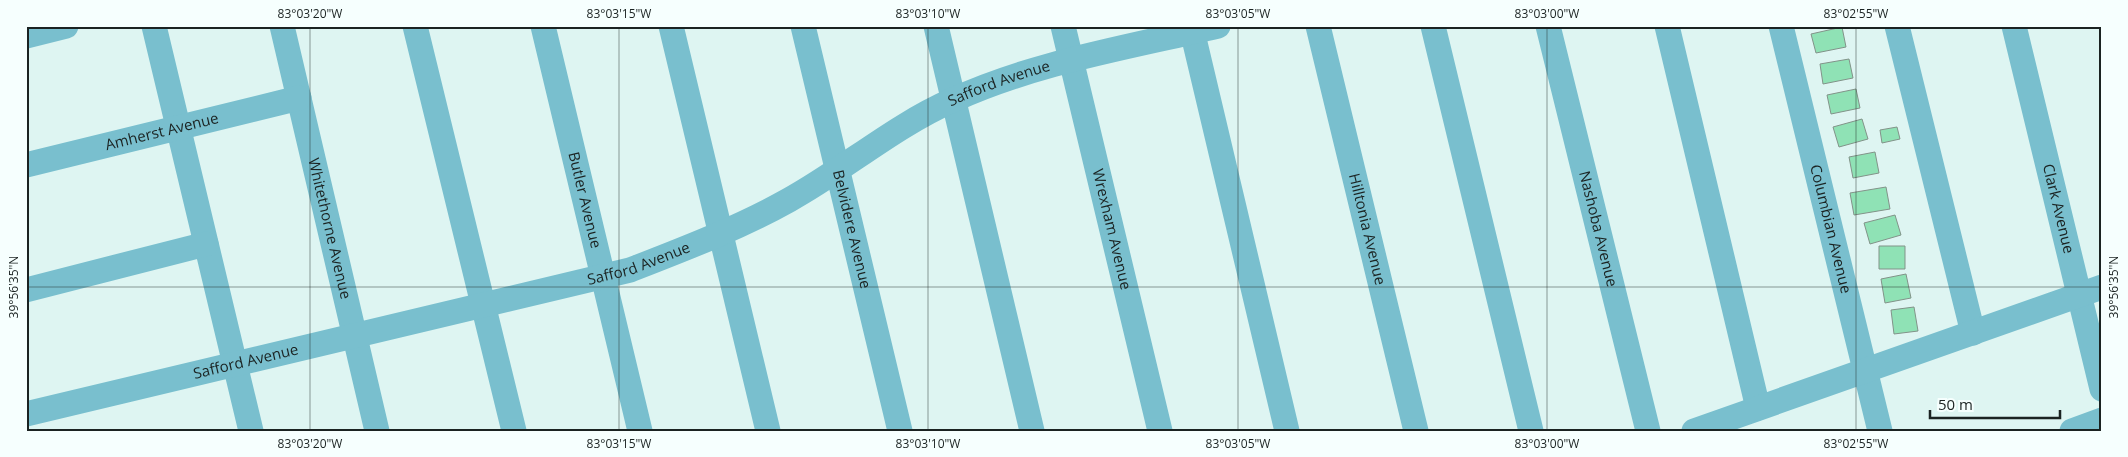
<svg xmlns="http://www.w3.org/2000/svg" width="2128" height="457" font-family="'Open Sans',sans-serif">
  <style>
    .building { fill: #8fe2b5; stroke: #829389 }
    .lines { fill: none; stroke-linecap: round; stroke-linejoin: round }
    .minor { stroke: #79bfce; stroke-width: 25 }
    .ticks { fill: none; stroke: #1b2322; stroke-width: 1; stroke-opacity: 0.45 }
    .labels { text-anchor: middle; stroke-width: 5; stroke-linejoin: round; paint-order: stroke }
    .street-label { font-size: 15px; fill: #1b2322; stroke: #f6fffe }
    .neatline { fill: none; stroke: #1b2322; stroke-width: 2 }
    .ticks-label { font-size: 12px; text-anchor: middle; fill: #1b2322 }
  </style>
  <rect width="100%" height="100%" fill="#def5f2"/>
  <path class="building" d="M 1842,27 L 1846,47 L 1816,53 L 1811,34 Z
    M 1849,59 L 1853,78 L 1823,84 L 1820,64 Z
    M 1856,89 L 1860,108 L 1831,114 L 1827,95 Z
    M 1862,119 L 1868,139 L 1839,147 L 1833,127 Z
    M 1897,127 L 1900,139 L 1882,143 L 1880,130 Z
    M 1875,152 L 1879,173 L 1853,178 L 1849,157 Z
    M 1886,187 L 1890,209 L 1854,215 L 1850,193 Z
    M 1895,215 L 1901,235 L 1870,244 L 1864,223 Z
    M 1879,246 L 1905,246 L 1905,269 L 1879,269 Z
    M 1906,274 L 1911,298 L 1885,303 L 1881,279 Z
    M 1914,307 L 1918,331 L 1894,334 L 1891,310 Z"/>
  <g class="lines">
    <g class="minor">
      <path d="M 154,26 L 251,431"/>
      <path id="s1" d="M 282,26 L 377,431"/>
      <path d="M 415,26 L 514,431"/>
      <path id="s2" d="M 543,26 L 640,431"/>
      <path d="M 671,26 L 768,431"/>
      <path id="s3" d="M 803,26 L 900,431"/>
      <path d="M 936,26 L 1032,431"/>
      <path id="s4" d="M 1063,26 L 1160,431"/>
      <path d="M 1191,26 L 1287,431"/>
      <path id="s5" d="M 1318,26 L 1416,431"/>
      <path d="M 1433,26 L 1531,431"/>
      <path id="s6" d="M 1548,26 L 1648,431"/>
      <path d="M 1667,26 L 1758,408"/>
      <path id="s7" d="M 1781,26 L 1880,431"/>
      <path d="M 1897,26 L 1973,333"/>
      <path id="s8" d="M 2014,26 L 2102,389"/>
      <path d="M 26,36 L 66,26"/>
      <path id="s9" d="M 26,165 L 299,98"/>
      <path d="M 26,290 L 206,244"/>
      <path id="s10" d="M 26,414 L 630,270 C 684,249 739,228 789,200 C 845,169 894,126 953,100 C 1036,62 1130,47 1218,26"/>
      <path d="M 1694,431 L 2102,287"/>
      <path d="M 2072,431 L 2102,420"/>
    </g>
  </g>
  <path class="ticks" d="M 310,26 L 310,431M 619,26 L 619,431M 928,26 L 928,431M 1238,26 L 1238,431M 1547,26 L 1547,431M 1856,26 L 1856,431M 26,287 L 2102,287"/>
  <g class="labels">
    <g class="street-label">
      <text dy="5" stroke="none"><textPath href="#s10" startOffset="1036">Safford Avenue</textPath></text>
      <text dy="5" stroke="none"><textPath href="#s9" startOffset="140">Amherst Avenue</textPath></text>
      <text dy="5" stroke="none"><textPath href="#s2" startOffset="179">Butler Avenue</textPath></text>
      <text dy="5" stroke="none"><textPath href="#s8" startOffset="188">Clark Avenue</textPath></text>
      <text dy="5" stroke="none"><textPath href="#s5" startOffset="209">Hilltonia Avenue</textPath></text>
      <text dy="5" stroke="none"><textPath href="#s6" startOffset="209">Nashoba Avenue</textPath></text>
      <text dy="5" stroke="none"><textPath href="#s1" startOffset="208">Whitethorne Avenue</textPath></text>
      <text dy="5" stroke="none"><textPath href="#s3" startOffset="209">Belvidere Avenue</textPath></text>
      <text dy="5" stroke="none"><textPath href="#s4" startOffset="209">Wrexham Avenue</textPath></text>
      <text dy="5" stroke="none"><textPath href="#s7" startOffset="209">Columbian Avenue</textPath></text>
      <text dy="5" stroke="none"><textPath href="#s10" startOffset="631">Safford Avenue</textPath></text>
      <text dy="5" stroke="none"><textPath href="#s10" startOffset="226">Safford Avenue</textPath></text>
    </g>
  </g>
  <rect width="2128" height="457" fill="none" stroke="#f6fffe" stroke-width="55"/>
  <path d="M1930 410v8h130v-8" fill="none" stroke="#1b2322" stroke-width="2.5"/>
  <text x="1938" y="410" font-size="15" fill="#1b2322" stroke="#f6fffe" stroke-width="4" paint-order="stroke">50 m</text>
  <rect x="28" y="28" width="2072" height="402" class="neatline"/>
  <g class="ticks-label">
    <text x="310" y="18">83°03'20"W</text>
    <text x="619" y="18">83°03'15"W</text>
    <text x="928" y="18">83°03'10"W</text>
    <text x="1238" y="18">83°03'05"W</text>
    <text x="1547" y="18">83°03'00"W</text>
    <text x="1856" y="18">83°02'55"W</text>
    <text transform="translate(14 287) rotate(-90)" y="4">39°56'35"N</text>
    <text transform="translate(2114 287) rotate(-90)" y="4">39°56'35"N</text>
    <text x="310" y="448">83°03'20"W</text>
    <text x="619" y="448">83°03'15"W</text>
    <text x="928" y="448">83°03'10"W</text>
    <text x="1238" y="448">83°03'05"W</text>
    <text x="1547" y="448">83°03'00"W</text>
    <text x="1856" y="448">83°02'55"W</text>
  </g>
</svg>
